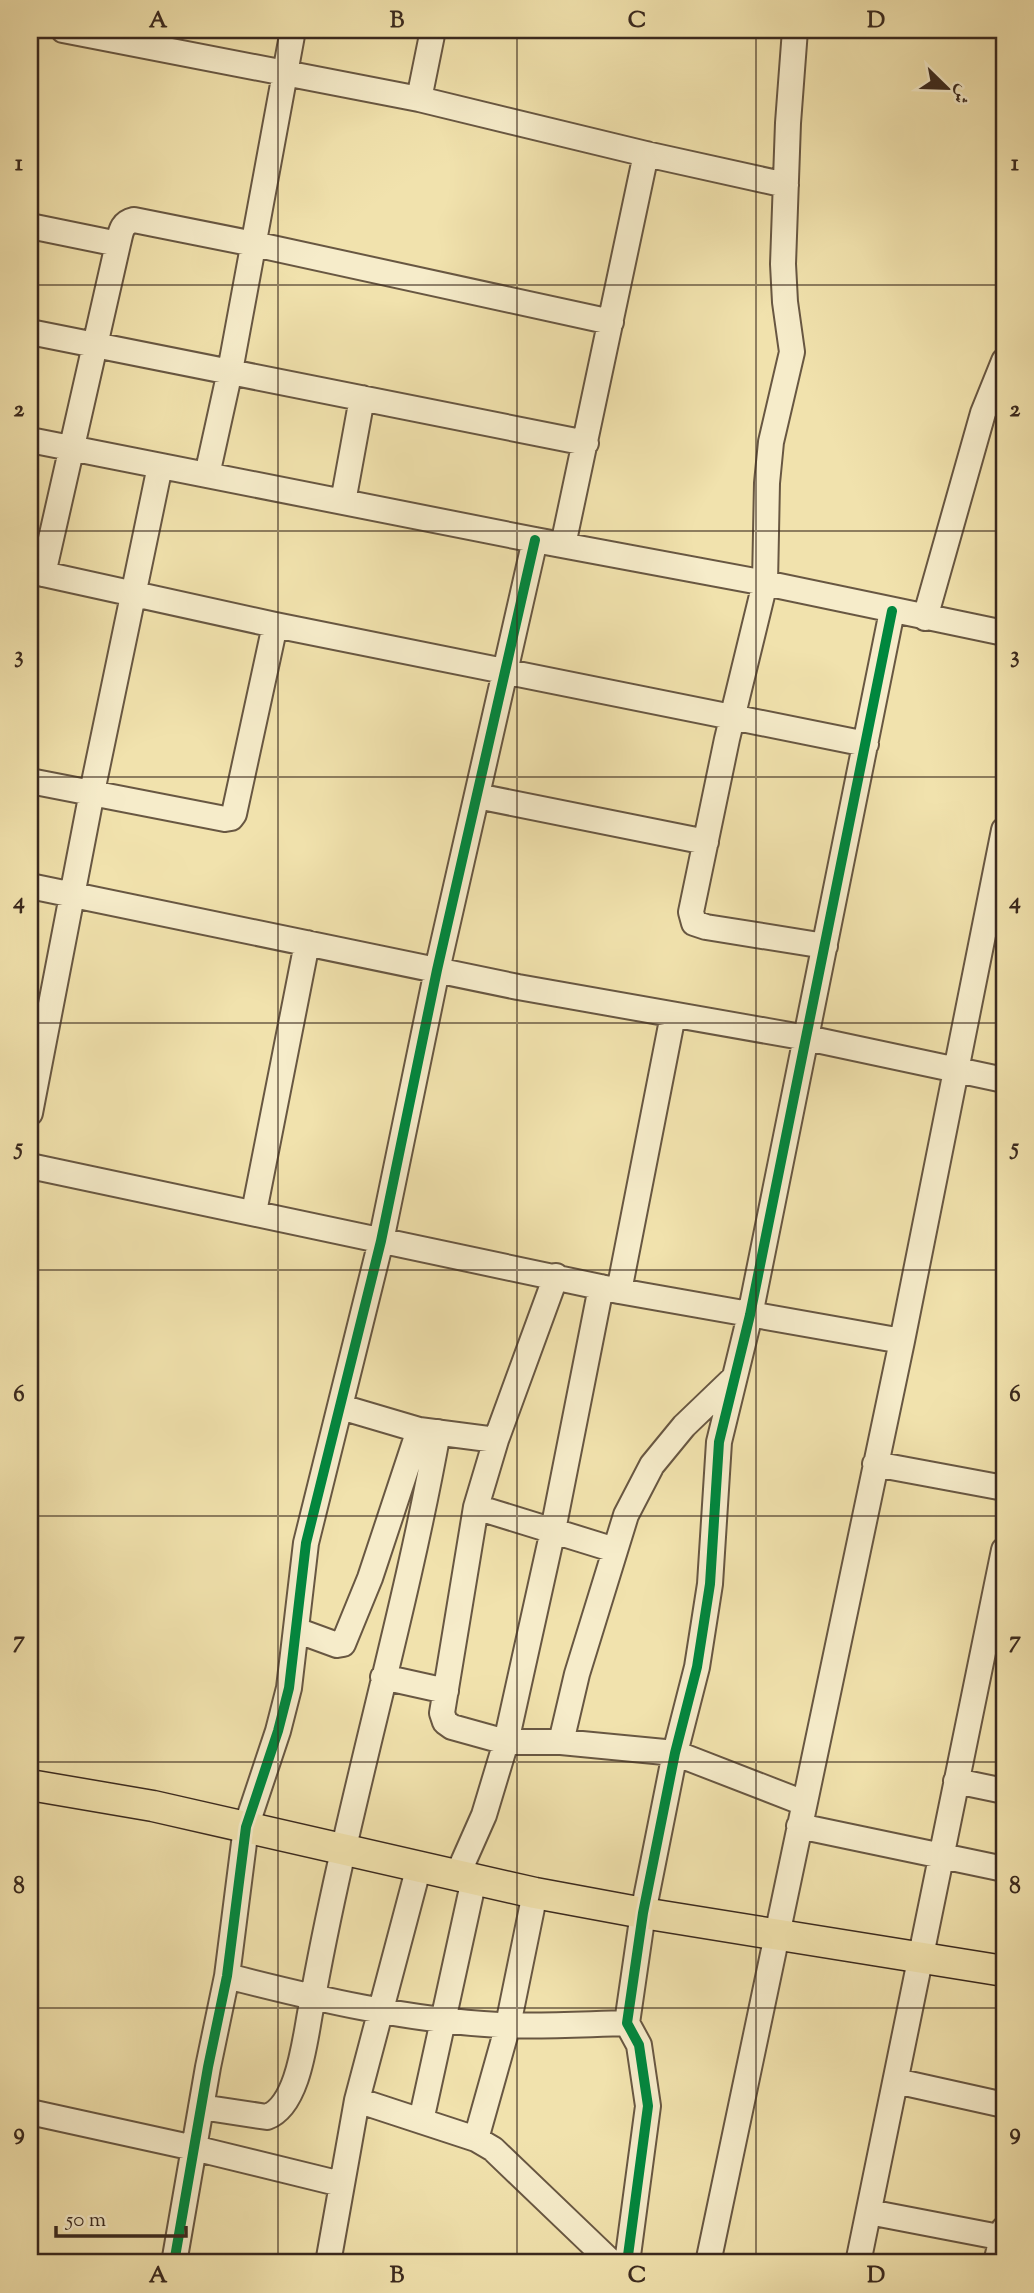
<svg xmlns="http://www.w3.org/2000/svg" width="1034" height="2293" font-family="'Sorts Mill Goudy',Amiri,serif">
	<style>
		.lines { fill: none; stroke-linecap: round; stroke-linejoin: round }
		.minor-casing { stroke: #685742; stroke-width: 28 }
		.major-casing { stroke: #3a291e; stroke-width: 33 }
		.minor { stroke: #f6ecca; stroke-width: 24 }
		.major { stroke: #f1e2ad; stroke-width: 30 }
		.cycleway-casing { stroke: #f6ecca; stroke-width: 15 }
		.cycleway { stroke: #00873e; stroke-width: 10 }
		.grid { fill: none; stroke: #3a291e; stroke-width: 2; stroke-opacity: 0.55 }
		.neatline { fill: none; stroke: #3a291e; stroke-width: 2.5 }
		.grid-label { font-size: 23px; text-anchor: middle; font-weight: bold; fill: #3a291e }
	</style>
	<rect width="100%" height="100%" fill="#f1e2ad"/>
	<filter id="stains"><feTurbulence type="fractalNoise" baseFrequency=".00286" numOctaves="4"/><feColorMatrix values="0 0 0 0 .2 0 0 0 0 .09 0 0 0 0 .02 0 0 0 .5 -.17"/></filter>
	<radialGradient id="worn" r=".72"><stop offset=".6" stop-color="#630" stop-opacity="0"/><stop offset="1" stop-color="#630" stop-opacity=".3"/></radialGradient>
	<g class="lines">
		<g class="minor-casing">
			<path id="minor" d="M 63,30 L 419,99 L 646,154 L 786,185
				M 795,30 L 788,123 L 783,264 L 785,302 L 792,352 L 771,442 L 767,483 L 765,583 L 727,739 L 691,912 L 694,923 L 706,927 L 825,946
				M 419,99 L 433,30
				M 30,226 L 118,244
				M 30,332 L 586,443
				M 30,440 L 535,540 L 765,583 L 1004,633
				M 207,475 L 230,371 L 293,30
				M 343,502 L 362,398
				M 563,545 L 646,154
				M 30,571 L 275,625 L 866,744
				M 43,574 L 118,244 C 121,232 121,223 134,220 L 254,244 L 611,322
				M 925,618 L 983,413 L 1004,361
				M 30,781 L 225,819 L 231,818 L 234,814 L 275,625
				M 477,796 L 706,842
				M 30,886 L 518,987 L 807,1038 L 1004,1080
				M 30,1113 L 92,792 L 160,466
				M 30,1166 L 619,1291 L 902,1341
				M 254,1212 L 307,943
				M 556,1276 L 496,1440 L 476,1507 L 442,1713 L 445,1722 L 452,1727 L 506,1742 L 561,1742 L 675,1753 L 804,1803
				M 619,1291 L 673,1015
				M 341,1407 L 419,1430 L 496,1440
				M 875,1464 L 1004,1488
				M 476,1507 L 615,1550
				M 296,1630 L 337,1645 L 343,1644 L 370,1578 L 419,1430
				M 383,1677 L 446,1691
				M 561,1742 L 577,1674 L 626,1515 L 652,1465 L 684,1426 L 734,1378
				M 956,1781 L 1004,1791
				M 799,1826 L 1004,1869
				M 457,1876 L 484,1815 L 506,1742 L 553,1530 L 601,1287
				M 227,1976 C 317,1999 406,2020 499,2025 C 542,2027 585,2024 627,2023
				M 896,2081 L 1004,2105
				M 357,2100 L 476,2139 L 493,2149 L 612,2263
				M 201,2107 L 267,2117 C 299,2105 305,2038 311,2008 C 345,1814 403,1626 438,1432
				M 30,2112 L 194,2148 L 341,2184
				M 421,2121 L 474,1879
				M 476,2139 L 508,2025 L 535,1893
				M 869,2212 L 1004,2238
				M 174,2263 L 208,2067 L 227,1976 L 246,1827 L 278,1731 L 289,1688 L 306,1543 L 381,1241 L 437,970 L 535,540
				M 328,2263 L 357,2100 L 419,1866
				M 627,2263 L 648,2106 L 639,2045 L 627,2023 L 643,1913 L 675,1753 L 697,1667 L 710,1584 L 719,1442 L 750,1315 L 892,611
				M 708,2263 L 902,1341 L 1004,830
				M 858,2263 L 1004,1550
				M 996,2263 L 1004,2229"/>
		</g>
		<g class="major-casing">
			<path id="major" d="M 30,1785 L 153,1806 L 535,1893 L 643,1913 L 1004,1971"/>
		</g>
		<use href="#minor" class="minor"/>
		<use href="#major" class="major"/>
		<g class="cycleway-casing">
			<path id="cycleway" d="M 174,2263 L 208,2067 L 227,1976 L 246,1827 L 278,1731 L 289,1688 L 306,1543 L 381,1241 L 437,970 L 535,540
				M 627,2263 L 648,2106 L 639,2045 L 627,2023 L 643,1913 L 675,1753 L 697,1667 L 710,1584 L 719,1442 L 750,1315 L 892,611"/>
		</g>
		<use href="#cycleway" class="cycleway"/>
	</g>
	<path class="grid" d="M 278,30 L 278,2263M 517,30 L 517,2263M 756,30 L 756,2263M 30,285 L 1004,285M 30,531 L 1004,531M 30,777 L 1004,777M 30,1023 L 1004,1023M 30,1270 L 1004,1270M 30,1516 L 1004,1516M 30,1762 L 1004,1762M 30,2008 L 1004,2008"/>
	<rect width="1034" height="2293" fill="none" stroke="#f1e2ad" stroke-width="77"/>
	<g transform="translate(947 88) rotate(113)" stroke="#f6ecca" stroke-width="5" paint-order="stroke">
	<path d="M0-5L12 26L0 18L-12 26Z" fill="#3a291e"/>
	<text y="-10" font-size="19" font-weight="bold" text-anchor="middle" fill="#3a291e">ش</text>
	</g>
	<path d="M56 2226v10h130v-10" fill="none" stroke="#3a291e" stroke-width="3.5"/>
	<text x="66" y="2226" font-size="21" fill="#3a291e" stroke="#f6ecca" stroke-width="5" paint-order="stroke">50 m</text>
	<rect x="38" y="38" width="958" height="2216" class="neatline"/>
	<g class="grid-label">
		<text x="158" y="27">A</text>
		<text x="397" y="27">B</text>
		<text x="637" y="27">C</text>
		<text x="876" y="27">D</text>
		<text x="19" y="170">1</text>
		<text x="1015" y="170">1</text>
		<text x="19" y="416">2</text>
		<text x="1015" y="416">2</text>
		<text x="19" y="662">3</text>
		<text x="1015" y="662">3</text>
		<text x="19" y="908">4</text>
		<text x="1015" y="908">4</text>
		<text x="19" y="1154">5</text>
		<text x="1015" y="1154">5</text>
		<text x="19" y="1401">6</text>
		<text x="1015" y="1401">6</text>
		<text x="19" y="1647">7</text>
		<text x="1015" y="1647">7</text>
		<text x="19" y="1893">8</text>
		<text x="1015" y="1893">8</text>
		<text x="19" y="2139">9</text>
		<text x="1015" y="2139">9</text>
		<text x="158" y="2282">A</text>
		<text x="397" y="2282">B</text>
		<text x="637" y="2282">C</text>
		<text x="876" y="2282">D</text>
	</g>
	<rect width="100%" height="100%" filter="url(#stains)"/>
	<rect width="100%" height="100%" fill="url(#worn)"/>
</svg>
